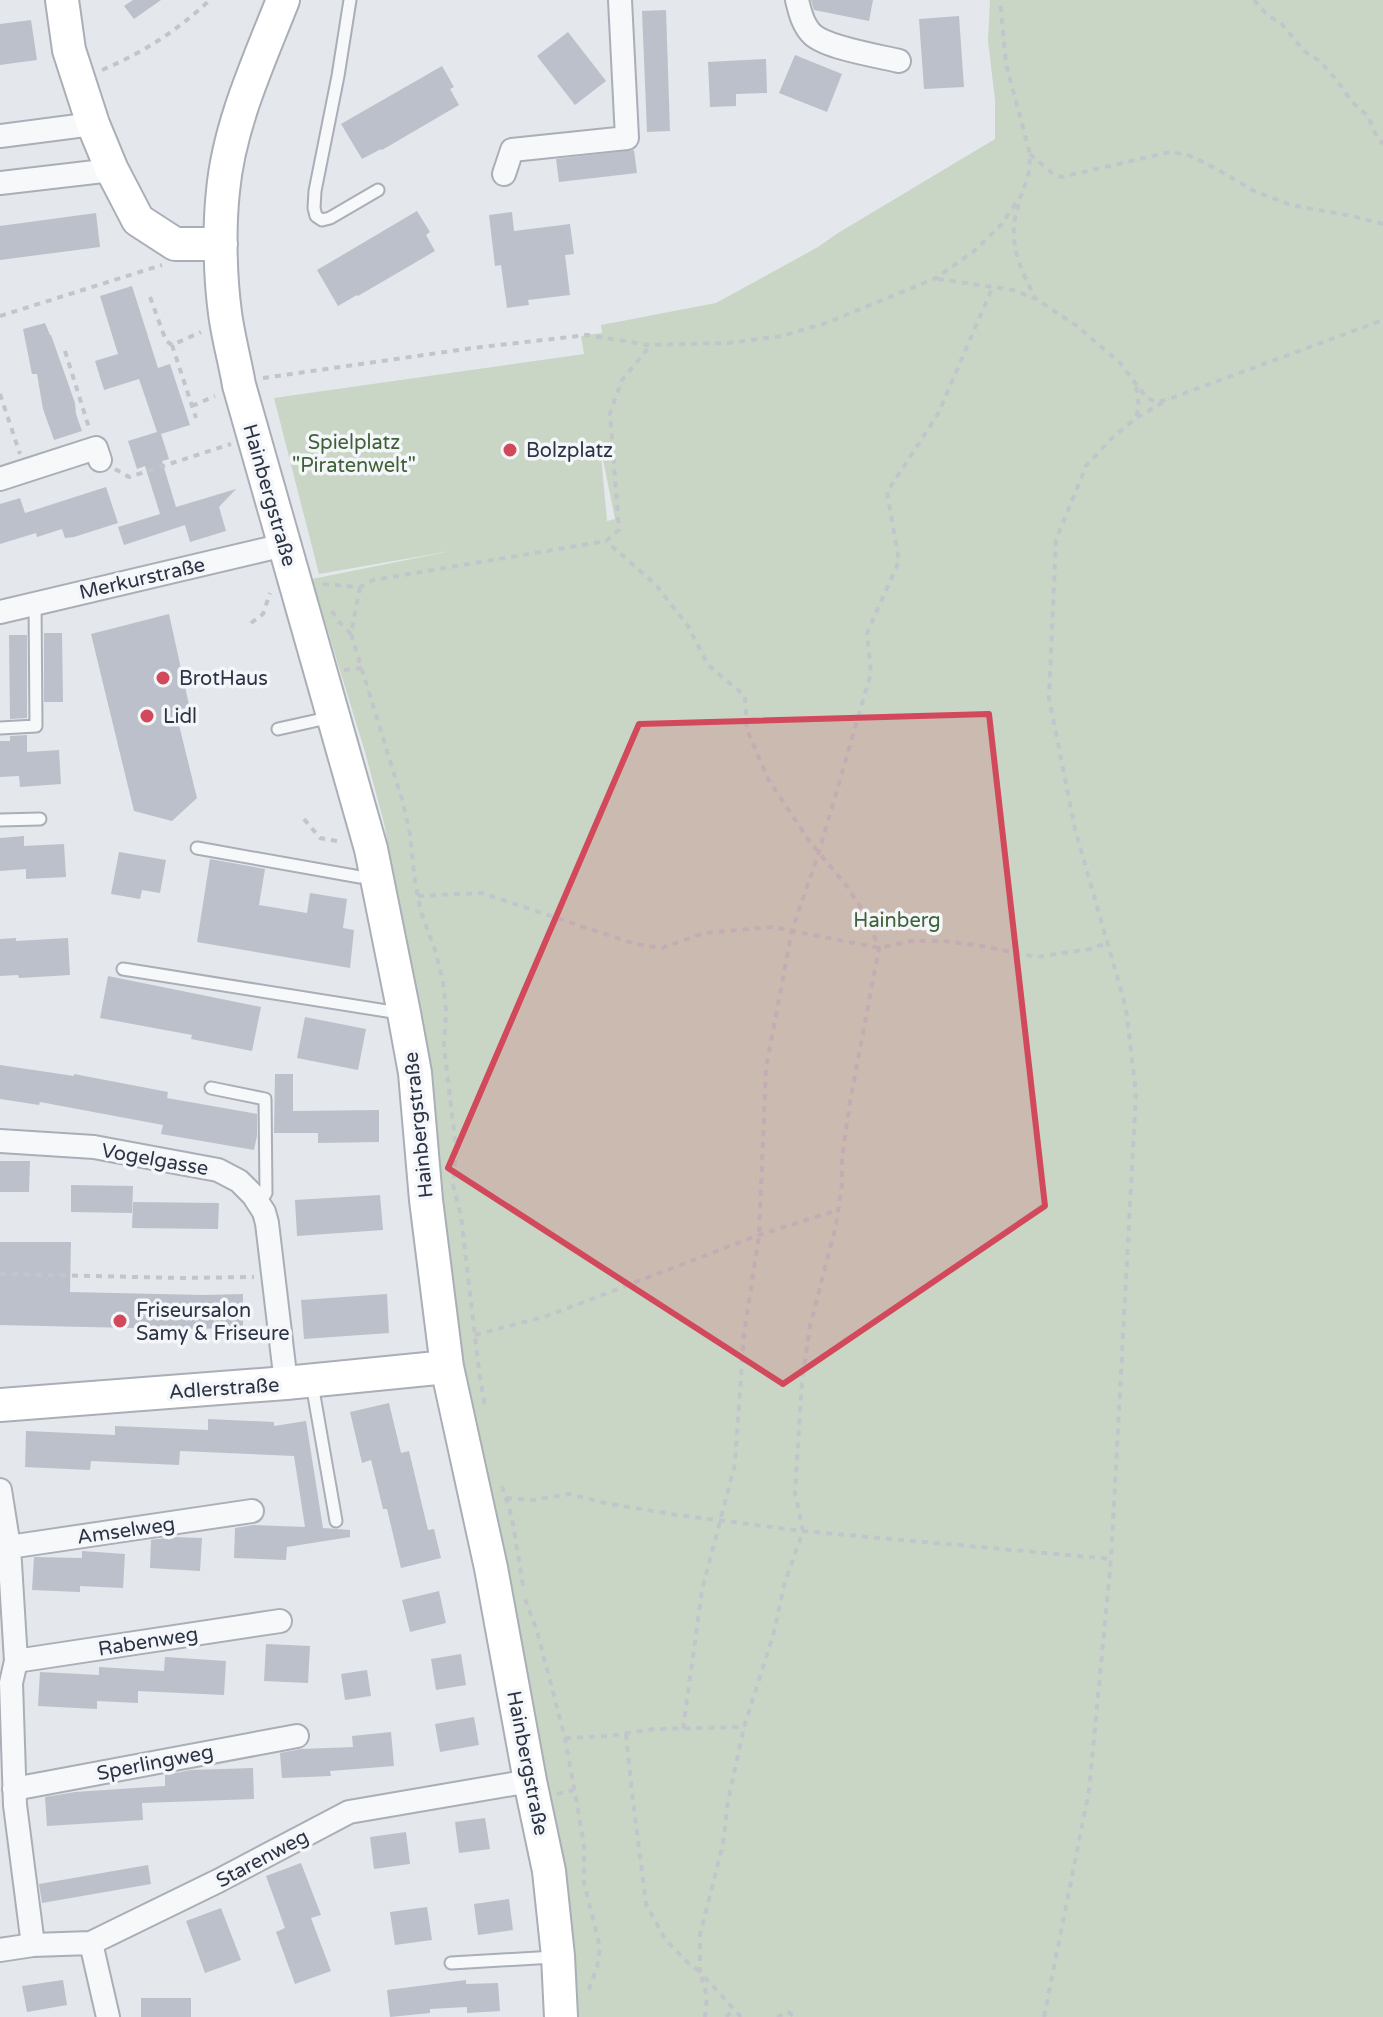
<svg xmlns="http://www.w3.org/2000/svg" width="1383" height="2017" font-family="'Varela Round',sans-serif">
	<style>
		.green { fill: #c9d6c5; fill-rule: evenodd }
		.building { fill: #bbc0ca }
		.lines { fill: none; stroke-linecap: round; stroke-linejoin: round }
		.lane-casing { stroke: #a9aeb7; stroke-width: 15 }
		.street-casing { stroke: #a9aeb7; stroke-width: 26 }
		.secondary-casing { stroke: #a9aeb7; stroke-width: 36 }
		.path { stroke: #c2c5cb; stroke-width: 4; stroke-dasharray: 6 6; stroke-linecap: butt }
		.lane { stroke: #f7f8fa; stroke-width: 11 }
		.street { stroke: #f7f8fa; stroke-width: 22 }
		.secondary { stroke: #fff; stroke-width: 32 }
		.marked { fill: #d1495b; fill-opacity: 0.2; stroke: #d1495b; stroke-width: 6; stroke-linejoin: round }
		.poi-dot { fill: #d1495b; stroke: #f4f6f9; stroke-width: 3 }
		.labels { text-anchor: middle; stroke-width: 7; stroke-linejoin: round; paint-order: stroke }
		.park-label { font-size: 20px; fill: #3f6138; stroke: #f4f6f9 }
		.poi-label { font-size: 20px; fill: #2b3445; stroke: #f4f6f9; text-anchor: start }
		.street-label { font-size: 20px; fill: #2b3445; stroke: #f4f6f9 }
	</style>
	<rect width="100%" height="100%" fill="#e4e7ec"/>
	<path class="green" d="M 990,0 L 1383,0 L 1383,2017 L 567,2017 L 460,1408 L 418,1011 L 406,938 L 384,823 L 365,752 L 312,579 L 451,551 L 319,574 L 274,398 L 584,354 L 581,336 L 602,333 L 601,325 L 716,303 L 818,247 L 838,233 L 995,139 L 995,100 L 988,41 ZM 600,445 L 615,519 L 607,521 L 607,520 Z"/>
	<path class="building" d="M 133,0 L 161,0 L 134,19 L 124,6 Z
		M 811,0 L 873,0 L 869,21 L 814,10 Z
		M 666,10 L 670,131 L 647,132 L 642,11 Z
		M 959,16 L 964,87 L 924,89 L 919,19 Z
		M 31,20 L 37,60 L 0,65 L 0,24 Z
		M 568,32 L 606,81 L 575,105 L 537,56 Z
		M 795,55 L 842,74 L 827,112 L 779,93 Z
		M 766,59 L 767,93 L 736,94 L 736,106 L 710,107 L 708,62 Z
		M 442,66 L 454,87 L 450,89 L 459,105 L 382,150 L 381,149 L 362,159 L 341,124 Z
		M 634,150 L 637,173 L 559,182 L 556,159 Z
		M 417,211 L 430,232 L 426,235 L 435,251 L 358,296 L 357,295 L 338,306 L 317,270 Z
		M 512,212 L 514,231 L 570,224 L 574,254 L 565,255 L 570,295 L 528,300 L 529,305 L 507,308 L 501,265 L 495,266 L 489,215 Z
		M 96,213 L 100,247 L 0,260 L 0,226 Z
		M 132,286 L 158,368 L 170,364 L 190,425 L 161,434 L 169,459 L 162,461 L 176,507 L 236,489 L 219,507 L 226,531 L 190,542 L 185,525 L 124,545 L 118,527 L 160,514 L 145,466 L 137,469 L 128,441 L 157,432 L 139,379 L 104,390 L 95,361 L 118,354 L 100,296 Z
		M 45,323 L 50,335 L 51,335 L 75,403 L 76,414 L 82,431 L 54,440 L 43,409 L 37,374 L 32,374 L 23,329 Z
		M 106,487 L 118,523 L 74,537 L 65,538 L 62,529 L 37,537 L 36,533 L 0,544 L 0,504 L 20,498 L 25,513 Z
		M 169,614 L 191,714 L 177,717 L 197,798 L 172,821 L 134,811 L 91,634 Z
		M 44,633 L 62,633 L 63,702 L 44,702 Z
		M 9,635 L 27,635 L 27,718 L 10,719 Z
		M 27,735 L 27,752 L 59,750 L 61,784 L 20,787 L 19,776 L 0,777 L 0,741 L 10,741 L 10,736 Z
		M 24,836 L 24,846 L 64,844 L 66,877 L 26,879 L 26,869 L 0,871 L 0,838 Z
		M 119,852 L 166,860 L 160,893 L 142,890 L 140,899 L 111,894 Z
		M 210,859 L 265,869 L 259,905 L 307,913 L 310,893 L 347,899 L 343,928 L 354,930 L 350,968 L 197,942 Z
		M 16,938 L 16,941 L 68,938 L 70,975 L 19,978 L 18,975 L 0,976 L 0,939 Z
		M 108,976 L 261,1007 L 252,1051 L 191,1039 L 192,1035 L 100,1018 Z
		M 305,1017 L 366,1029 L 358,1070 L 297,1058 Z
		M 0,1065 L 74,1076 L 74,1074 L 168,1092 L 167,1098 L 257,1114 L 257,1136 L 254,1150 L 161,1134 L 163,1125 L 40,1102 L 39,1105 L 0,1099 Z
		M 275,1074 L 293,1074 L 293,1111 L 379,1110 L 379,1142 L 318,1143 L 318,1133 L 274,1133 Z
		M 0,1161 L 30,1161 L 29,1192 L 0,1192 Z
		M 71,1185 L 133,1186 L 132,1213 L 71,1212 Z
		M 380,1195 L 383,1230 L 297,1236 L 295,1200 Z
		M 133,1202 L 219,1203 L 218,1229 L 132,1228 Z
		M 0,1242 L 71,1242 L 70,1292 L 202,1295 L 243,1294 L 243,1328 L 175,1329 L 0,1325 Z
		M 387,1294 L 389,1333 L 304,1339 L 301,1300 Z
		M 389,1403 L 401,1453 L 409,1451 L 428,1530 L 434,1529 L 441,1558 L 401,1568 L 387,1509 L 383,1509 L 371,1460 L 362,1463 L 350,1412 Z
		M 208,1419 L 274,1422 L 274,1426 L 306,1421 L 323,1528 L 350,1530 L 350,1537 L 287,1547 L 286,1560 L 234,1558 L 235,1528 L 253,1525 L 305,1527 L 294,1456 L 180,1451 L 179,1465 L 91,1461 L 90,1470 L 25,1467 L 26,1431 L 115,1435 L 115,1426 L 208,1430 Z
		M 172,1537 L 202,1538 L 200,1571 L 150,1568 L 151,1540 Z
		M 82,1551 L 125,1554 L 123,1588 L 80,1586 L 80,1592 L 32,1590 L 34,1557 L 82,1558 Z
		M 439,1591 L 446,1623 L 410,1632 L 402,1600 Z
		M 266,1644 L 310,1646 L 308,1683 L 264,1681 Z
		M 461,1654 L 466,1685 L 436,1690 L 431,1659 Z
		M 165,1657 L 226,1661 L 224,1695 L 138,1691 L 138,1703 L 97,1701 L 97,1709 L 38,1706 L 40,1672 L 99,1675 L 99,1667 L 164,1671 Z
		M 367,1670 L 371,1696 L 345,1700 L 341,1674 Z
		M 474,1717 L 479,1745 L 440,1752 L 435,1724 Z
		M 391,1732 L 394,1766 L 330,1771 L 331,1776 L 282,1778 L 280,1753 L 301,1749 L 353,1747 L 352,1736 Z
		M 253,1768 L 254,1799 L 142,1803 L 143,1820 L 47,1826 L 45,1797 L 75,1792 L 165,1786 L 165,1775 L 191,1770 Z
		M 485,1818 L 490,1849 L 459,1853 L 455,1822 Z
		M 406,1832 L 410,1864 L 374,1869 L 370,1837 Z
		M 301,1863 L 321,1915 L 311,1918 L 331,1971 L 295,1984 L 276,1932 L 285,1928 L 266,1876 Z
		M 148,1865 L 151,1884 L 42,1903 L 39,1884 Z
		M 509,1899 L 513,1930 L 478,1935 L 474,1904 Z
		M 427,1907 L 432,1940 L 395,1945 L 390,1912 Z
		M 221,1908 L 241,1960 L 205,1973 L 186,1921 Z
		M 63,1980 L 67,2005 L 27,2012 L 22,1986 Z
		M 466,1980 L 466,1984 L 498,1983 L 500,2011 L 467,2013 L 467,2007 L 430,2009 L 430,2013 L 390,2017 L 387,1990 Z
		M 141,1998 L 191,1998 L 191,2017 L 141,2017 Z"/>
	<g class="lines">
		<g class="lane-casing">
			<path id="lane" d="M 350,0 L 338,76 L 315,191 L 314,208 L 316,216 L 322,220 L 330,218 L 378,190
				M 0,728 L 36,726 L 35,603
				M 278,729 L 332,717
				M 0,820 L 40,819
				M 197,848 L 360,877 L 374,876
				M 123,969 L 399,1013
				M 211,1088 L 265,1099 L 266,1193 L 259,1203
				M 312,1384 L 336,1521
				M 451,1963 L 554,1957"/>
		</g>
		<g class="street-casing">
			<path id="street" d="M 797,0 C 800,12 803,26 813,35 C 828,48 878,56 899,61
				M 0,136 L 93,124
				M 504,174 L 512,150 L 627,138 L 620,0
				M 0,183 L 112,170
				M 0,479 L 96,448 L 100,460
				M 0,612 L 284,545
				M 0,1141 L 94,1147 L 218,1170 L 239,1181 L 253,1195 L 264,1212 L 267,1223 L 286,1383
				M 0,1490 L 9,1547 L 16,1661 L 11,1683 L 15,1805 L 33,1945
				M 0,1547 L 9,1547 L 252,1511
				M 16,1661 L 280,1621
				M 14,1789 L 297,1736
				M 91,1943 L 108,2017
				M 0,1950 L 33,1945 L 91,1943 L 218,1881 L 349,1812 L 530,1781"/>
		</g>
		<g class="secondary-casing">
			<path id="secondary" d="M 62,0 L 69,50 L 93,124 L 112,170 L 138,220 L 175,244 L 221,244
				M 283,0 C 259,61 229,125 223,191 C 219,228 220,276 225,313 C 228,337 235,361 239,385 L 371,849 L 404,1013 L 415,1073 L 426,1200 L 447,1367 L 491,1568 L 530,1781 L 549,1871 L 558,1956 L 561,2017
				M 0,1405 L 286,1383 L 447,1367"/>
		</g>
		<path class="path" d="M 1254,0 L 1267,15 L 1281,23 L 1304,51 L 1321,62 L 1338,82 L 1352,102 L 1368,116 L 1377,137 L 1383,144
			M 102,70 C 146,51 175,32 210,0
			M 1030,154 L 1052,173 L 1062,177 L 1170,152 L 1188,155 L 1217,169 L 1252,190 L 1291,205 L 1352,216 L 1383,224
			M 1019,204 C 1006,238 1019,267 1035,297
			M 938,279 L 1013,290 L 1036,299 L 1077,326 L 1120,363 L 1147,398 L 1157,402 L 1169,399 L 1383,320
			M 150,297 L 166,341 L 172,345 L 201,332
			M 0,316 L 162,265
			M 172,345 L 196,418
			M 65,351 L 90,431
			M 263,378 L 473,348 L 587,335 L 648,345 L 727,343 L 782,336 L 829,322 L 936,278 L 974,251 L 1001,225 L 1022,194 L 1029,172 L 1030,154 L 1006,64 L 1000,0
			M 0,394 L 20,454
			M 192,406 L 215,396
			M 1136,416 L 1139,408 L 1136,385
			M 115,469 L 129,477 L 231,444
			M 323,584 L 360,587 L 373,580 L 606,541 L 619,530 L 610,413 L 622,380 L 646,351 L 648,345
			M 360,587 L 351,634 L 403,803 L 410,834 L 415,882 L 421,912 L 435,950 L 443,981 L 446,1011 L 444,1047 L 456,1148 L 453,1185 L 461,1216 L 479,1371 L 485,1407
			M 332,611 L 338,621 L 351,634
			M 251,623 L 263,614 L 270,593
			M 344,670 L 362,668
			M 304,819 L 320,838 L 342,842
			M 418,896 L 482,893 L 635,944 L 662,948 L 704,933 L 773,927 L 879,948 L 911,941 L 945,941 L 982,946 L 1037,957 L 1090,949 L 1107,943
			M 0,1274 L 183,1278 L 254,1277
			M 475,1335 L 547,1316 L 759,1235 L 838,1210
			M 502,1486 L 512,1518 L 523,1586
			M 506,1498 L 533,1500 L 570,1494 L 605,1503 L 677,1515 L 803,1531 L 1111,1559
			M 525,1599 L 537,1631 L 565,1738 L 584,1844 L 584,1882 L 600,1948 L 597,1967 L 587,1995
			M 683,1729 L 702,1590 L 735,1464 L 744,1334 L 759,1235 L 766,1068 L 792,930 L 819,852 L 871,673 L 867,633 L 899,561 L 887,492 L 938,414 L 993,286
			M 626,1734 L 632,1793 L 646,1904 L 665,1939 L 687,1962 L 700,1972 L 707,1996 L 705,2017
			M 565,1738 L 608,1736 L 655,1729 L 744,1727 L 773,1636 L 785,1582 L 803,1531 L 795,1493 L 802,1381 L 810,1326 L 836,1225 L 842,1184 L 842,1157 L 850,1102 L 879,948 L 866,915 L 845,884 L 810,842 L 768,779 L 747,730 L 745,696 L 708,665 L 688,626 L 655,584 L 606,541
			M 557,1794 L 574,1790
			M 726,2017 L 734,2009
			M 741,2017 L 700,1972 L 700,1935 L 723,1844 L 728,1801 L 744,1727
			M 777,2017 L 788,2012 L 795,2017
			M 1044,2017 L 1089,1791 L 1111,1559 L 1136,1093 L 1126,1008 L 1075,829 L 1049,698 L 1056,540 L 1086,466 L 1113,437 L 1136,418 L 1169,399"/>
		<use href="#lane" class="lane"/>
		<use href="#street" class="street"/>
		<use href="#secondary" class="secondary"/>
	</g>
	<path class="marked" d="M 989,714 L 1045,1206 L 783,1384 L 448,1168 L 639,724 Z"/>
	<g class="poi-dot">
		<circle cx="510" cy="450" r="8"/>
		<circle cx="163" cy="678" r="8"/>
		<circle cx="147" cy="716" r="8"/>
		<circle cx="120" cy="1321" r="8"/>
	</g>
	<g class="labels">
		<g class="park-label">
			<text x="354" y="449">Spielplatz<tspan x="354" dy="23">"Piratenwelt"</tspan></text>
			<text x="897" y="927">Hainberg</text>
		</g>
		<g class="poi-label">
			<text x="526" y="457">Bolzplatz</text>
			<text x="179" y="685">BrotHaus</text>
			<text x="163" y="723">Lidl</text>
			<text x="136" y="1317">Friseursalon<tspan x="136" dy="23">Samy &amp; Friseure</tspan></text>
		</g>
		<g class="street-label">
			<text transform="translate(270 495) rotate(74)" y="7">Hainbergstraße</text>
			<text transform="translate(142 578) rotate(-13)" y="7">Merkurstraße</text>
			<text transform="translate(418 1125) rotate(-96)" y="7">Hainbergstraße</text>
			<text transform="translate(155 1159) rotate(10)" y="7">Vogelgasse</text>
			<text transform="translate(224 1388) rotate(-4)" y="7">Adlerstraße</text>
			<text transform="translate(126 1530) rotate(-8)" y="7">Amselweg</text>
			<text transform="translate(148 1641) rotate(-9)" y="7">Rabenweg</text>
			<text transform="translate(155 1762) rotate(-11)" y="7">Sperlingweg</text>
			<text transform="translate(528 1763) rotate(79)" y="7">Hainbergstraße</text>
			<text transform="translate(262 1858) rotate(-28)" y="7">Starenweg</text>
		</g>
	</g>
</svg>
